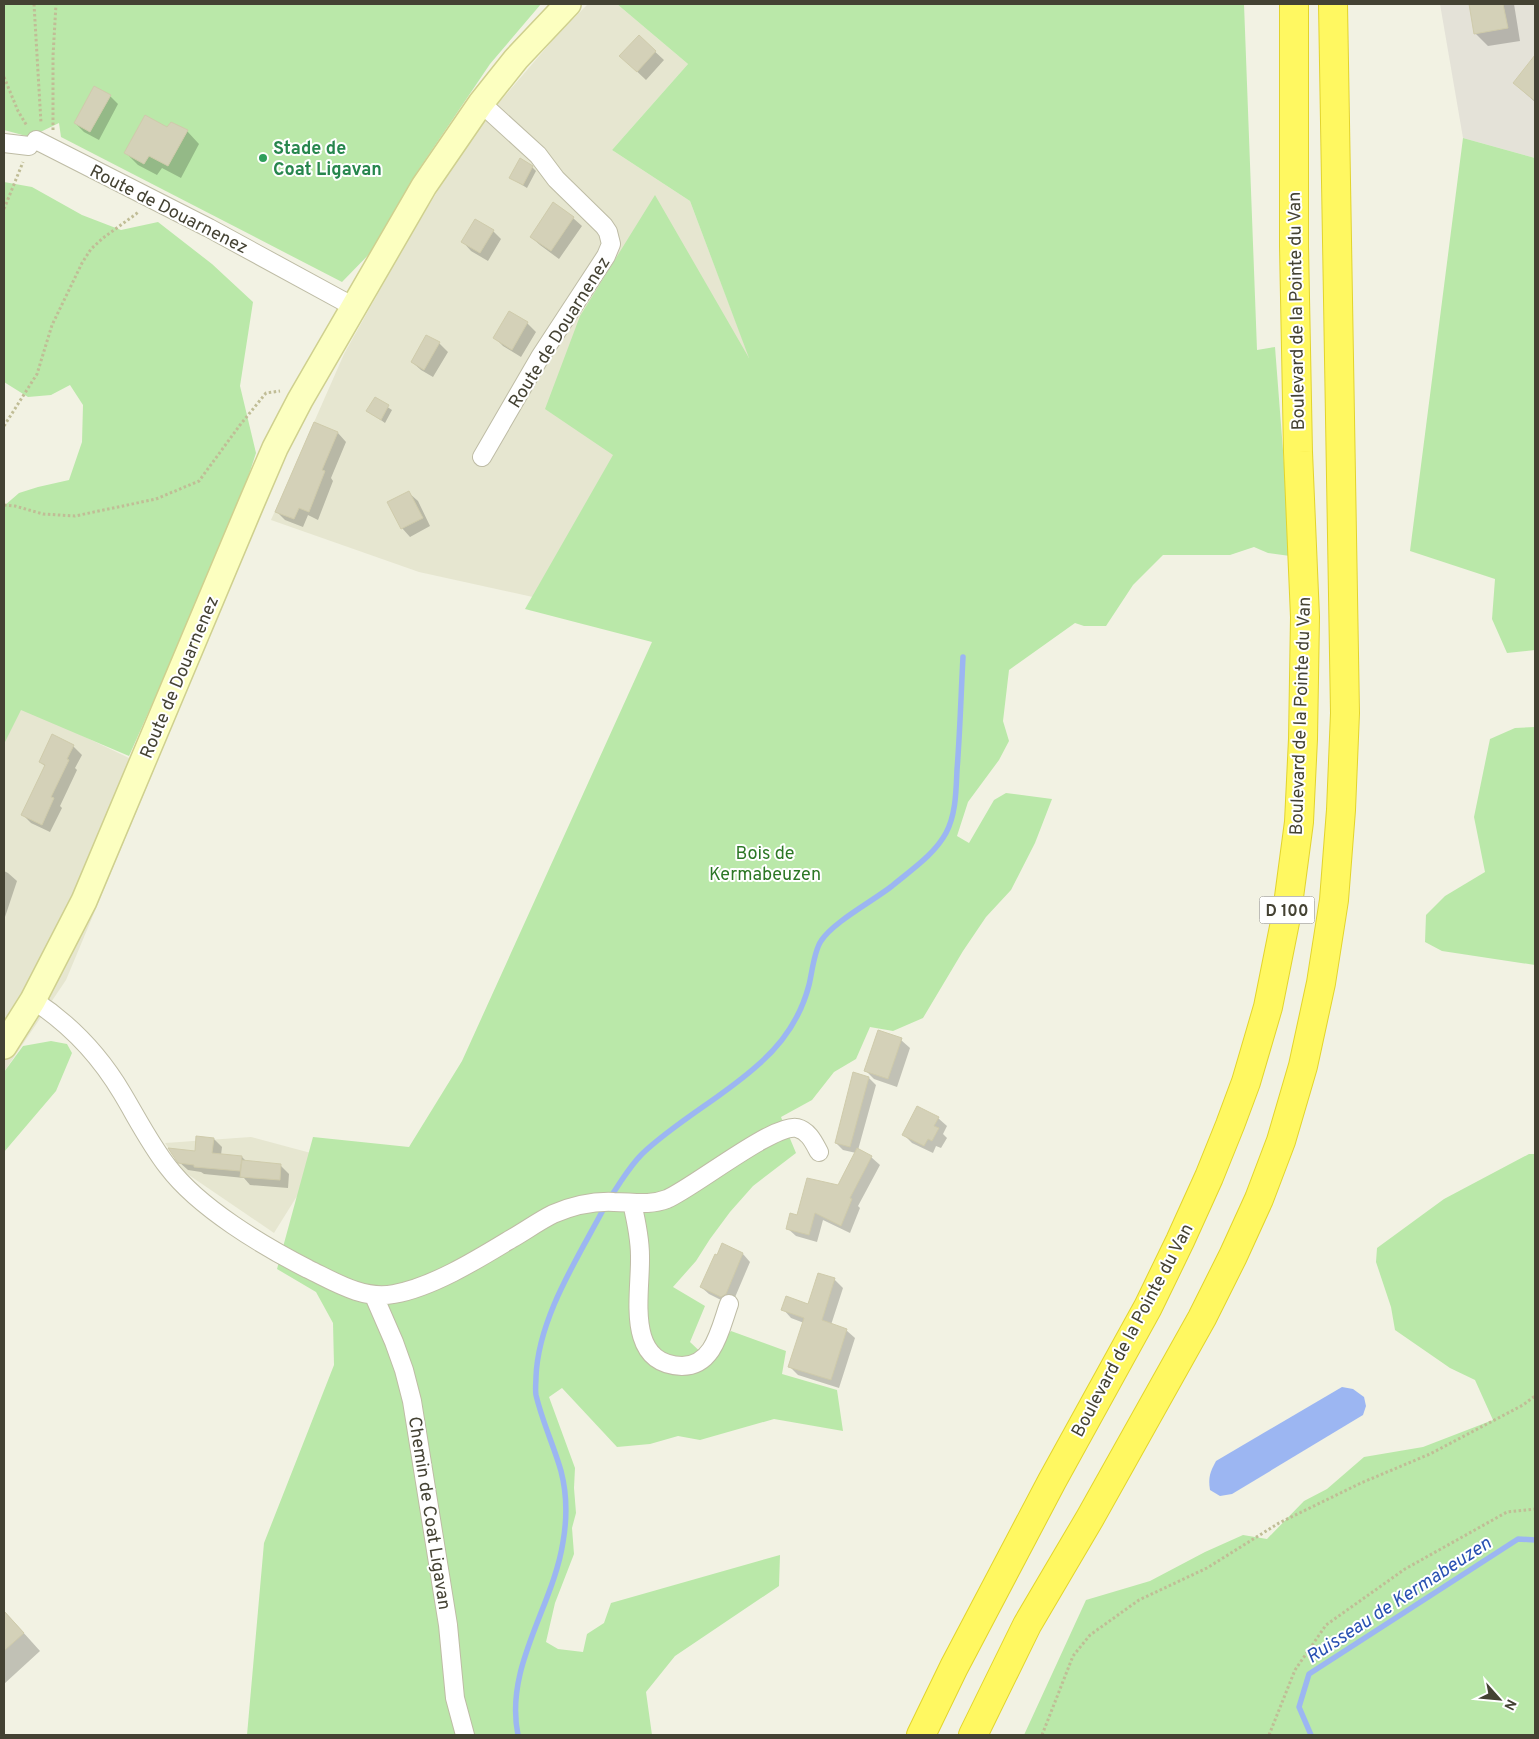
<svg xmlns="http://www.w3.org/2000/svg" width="1539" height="1739" font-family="Overpass,sans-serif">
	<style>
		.residential { fill: #e6e6d0 }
		.industrial { fill: #e4e2d8 }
		.green { fill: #bae8a9 }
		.water { fill: #9cb6f2 }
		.shadow { fill: #0003 }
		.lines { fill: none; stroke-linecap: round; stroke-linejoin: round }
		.stream { stroke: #9cb6f2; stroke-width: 5.5 }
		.building { fill: #d4d1b8; stroke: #cfcbab }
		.street-casing { stroke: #bebca5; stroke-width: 20 }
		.secondary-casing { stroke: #cfd08e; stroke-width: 28 }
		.highway-casing { stroke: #e2d42d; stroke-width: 30 }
		.path { stroke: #c0bd96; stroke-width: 3; stroke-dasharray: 2.5 2.5; stroke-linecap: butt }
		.street { stroke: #fff; stroke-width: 18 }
		.secondary { stroke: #fcffc0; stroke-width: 25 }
		.highway { stroke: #fff861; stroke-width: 28 }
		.leisure-dot { fill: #2e9e5b; stroke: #fff; stroke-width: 2 }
		.labels { text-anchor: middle; stroke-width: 4; stroke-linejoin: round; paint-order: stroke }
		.shield { fill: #fff; stroke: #7c7b70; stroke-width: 1 }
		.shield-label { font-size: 16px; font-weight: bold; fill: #444233 }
		.leisure-label { font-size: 18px; font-weight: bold; fill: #27864d; stroke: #fff; text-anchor: start }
		.street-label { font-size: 18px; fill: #444233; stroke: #fff }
		.park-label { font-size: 18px; fill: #2c7725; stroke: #fff }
		.water-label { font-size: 19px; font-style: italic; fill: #2951b2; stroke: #fff }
	</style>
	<rect width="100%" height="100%" fill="#f2f2e3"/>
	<path class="residential" d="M 588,4 L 617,4 L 688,64 L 612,150 L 690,201 L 751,362 L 551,601 L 419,572 L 271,520 L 344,354 L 409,238 L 451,169 L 491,112 L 558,34 Z
		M 4,698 L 154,770 L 66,980 L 4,1072 Z
		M 251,1137 L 322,1156 L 274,1233 L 183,1171 L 165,1143 Z"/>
	<path class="industrial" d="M 1440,4 L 1535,4 L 1535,158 L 1463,138 Z"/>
	<path class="green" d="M 4,4 L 541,4 L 490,64 L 417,172 L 379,244 L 342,282 L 61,137 L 59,123 L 30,137 L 4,130 Z
		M 617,4 L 1244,4 L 1257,350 L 1275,347 L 1289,528 L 1290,556 L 1268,553 L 1254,547 L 1230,555 L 1163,555 L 1133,585 L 1106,626 L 1084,626 L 1075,623 L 1009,670 L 1003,721 L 1009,741 L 999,760 L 968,802 L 957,836 L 969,843 L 994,800 L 1006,793 L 1052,799 L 1035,843 L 1011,890 L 986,917 L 963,951 L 923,1018 L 893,1031 L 870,1027 L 856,1059 L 834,1072 L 812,1100 L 781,1117 L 796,1153 L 753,1186 L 730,1212 L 710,1239 L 696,1261 L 673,1287 L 705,1306 L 690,1342 L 709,1360 L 731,1331 L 786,1351 L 782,1374 L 837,1390 L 843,1431 L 774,1419 L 700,1440 L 678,1436 L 650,1444 L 617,1447 L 562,1388 L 549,1397 L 575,1468 L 574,1488 L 576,1513 L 572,1528 L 574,1554 L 555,1603 L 546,1642 L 558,1649 L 583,1652 L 587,1634 L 604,1623 L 611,1603 L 780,1555 L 779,1586 L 675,1656 L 646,1692 L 652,1735 L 247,1735 L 264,1543 L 334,1365 L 333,1323 L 316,1292 L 277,1269 L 313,1137 L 409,1147 L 462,1061 L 652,642 L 525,609 L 613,455 L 545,409 L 580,316 L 655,195 L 749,358 L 690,201 L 612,150 L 688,64 Z
		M 1463,138 L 1535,158 L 1535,650 L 1507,653 L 1492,619 L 1495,579 L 1410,551 Z
		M 4,182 L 32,187 L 82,215 L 121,230 L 158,222 L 212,264 L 253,302 L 240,386 L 256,453 L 234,520 L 129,756 L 21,710 L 4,744 L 4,506 L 19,493 L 38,487 L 69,480 L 82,442 L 83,405 L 70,385 L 51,395 L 28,397 L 4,382 Z
		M 1535,727 L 1535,965 L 1442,951 L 1425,942 L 1426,915 L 1445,896 L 1485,872 L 1474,817 L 1490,739 L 1515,728 Z
		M 51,1041 L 67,1044 L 72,1053 L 56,1091 L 4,1152 L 4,1072 L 23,1046 Z
		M 1529,1154 L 1535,1154 L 1535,1735 L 1024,1735 L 1086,1600 L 1150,1581 L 1205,1552 L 1243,1535 L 1267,1539 L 1304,1501 L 1327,1489 L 1364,1457 L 1423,1447 L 1493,1420 L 1475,1380 L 1450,1368 L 1395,1330 L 1391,1307 L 1376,1262 L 1377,1248 L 1444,1199 Z"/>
	<path class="water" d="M 1342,1387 L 1353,1389 L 1364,1397 L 1366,1406 L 1363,1415 L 1232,1494 L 1220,1496 L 1210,1490 C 1208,1478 1210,1472 1216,1461 Z"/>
	<path class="shadow" d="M 1470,4 L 1514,4 L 1520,41 L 1488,46 L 1475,33 Z
		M 639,37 L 664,60 L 646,80 L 629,64 Z
		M 1534,59 L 1535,60 L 1535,102 L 1514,83 Z
		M 110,96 L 118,104 L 99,140 L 84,132 L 75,123 Z
		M 168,129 L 187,131 L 199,144 L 181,178 L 162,168 L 157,175 L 138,165 L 126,153 Z
		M 532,167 L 536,171 L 527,188 L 511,178 Z
		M 573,218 L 582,226 L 559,259 L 540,245 L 531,237 Z
		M 493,231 L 501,239 L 488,261 L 471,251 L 463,242 Z
		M 527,323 L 536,332 L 521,357 L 503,346 L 495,338 Z
		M 427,337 L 439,343 L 448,352 L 433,377 L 421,370 L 412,362 Z
		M 375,399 L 392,410 L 385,423 L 368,411 Z
		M 315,423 L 338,433 L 346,442 L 331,478 L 333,481 L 318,520 L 308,515 L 303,527 L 285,520 L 277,512 Z
		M 409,493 L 418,501 L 430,526 L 410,537 L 402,528 Z
		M 53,736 L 73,746 L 82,755 L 75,768 L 77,770 L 60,806 L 62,808 L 50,832 L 31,823 L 23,815 L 46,767 L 40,762 Z
		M 4,871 L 8,873 L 17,881 L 4,920 Z
		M 901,1040 L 910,1048 L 897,1087 L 874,1079 L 866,1071 Z
		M 869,1078 L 876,1085 L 858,1150 L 871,1157 L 880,1165 L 858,1206 L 860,1208 L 850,1233 L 823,1220 L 817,1242 L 796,1236 L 787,1228 L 798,1216 L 839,1187 L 856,1153 L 843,1150 L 836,1143 Z
		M 938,1118 L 947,1126 L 943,1134 L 947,1138 L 941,1148 L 936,1146 L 933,1153 L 912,1143 L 904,1135 Z
		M 214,1139 L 222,1147 L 221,1155 L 242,1157 L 247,1162 L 281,1166 L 289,1174 L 288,1188 L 250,1185 L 244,1178 L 204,1174 L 201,1172 L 188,1170 L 179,1162 Z
		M 723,1245 L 743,1254 L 750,1262 L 733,1302 L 729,1304 L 709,1294 L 701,1287 Z
		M 834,1279 L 843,1288 L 831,1325 L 846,1330 L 855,1338 L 839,1388 L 798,1375 L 790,1367 L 804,1323 L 791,1318 L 783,1309 L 809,1305 Z
		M 4,1611 L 40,1651 L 4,1684 Z"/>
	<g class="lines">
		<path class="stream" d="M 518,1735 C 504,1667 553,1607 563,1542 C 567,1519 567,1494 561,1471 C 554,1446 542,1421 536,1395 C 535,1390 536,1383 536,1377 C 538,1319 577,1259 603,1210 C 612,1194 630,1166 642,1154 C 678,1120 723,1097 759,1064 C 783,1043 801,1016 809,985 C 812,973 814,951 821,941 C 833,922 873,901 892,886 C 911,870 934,855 946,833 C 956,814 956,791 957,770 C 960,732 961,694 963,657
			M 1311,1735 L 1299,1707 L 1309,1674 L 1518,1539 L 1535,1540"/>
	</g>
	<path class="building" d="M 1469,4 L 1503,4 L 1508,28 L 1474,34 Z
		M 639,35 L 656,51 L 637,72 L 619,56 Z
		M 1535,55 L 1535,101 L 1513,83 Z
		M 94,86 L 111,95 L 90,132 L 74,123 Z
		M 145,115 L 167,127 L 171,122 L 188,130 L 168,166 L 149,156 L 144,164 L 124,153 Z
		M 520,158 L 533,166 L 523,185 L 509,178 Z
		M 553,202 L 574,217 L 551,251 L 530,237 Z
		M 475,219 L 494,230 L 480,253 L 461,242 Z
		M 509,311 L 528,322 L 512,350 L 493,338 Z
		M 426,335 L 440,342 L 424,370 L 411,362 Z
		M 375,397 L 389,405 L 381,420 L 366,411 Z
		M 314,422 L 338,432 L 322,470 L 325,471 L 309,512 L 299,508 L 294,519 L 275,512 Z
		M 409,491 L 423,518 L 401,529 L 387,502 Z
		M 52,734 L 74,745 L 67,759 L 69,760 L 51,797 L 54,798 L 42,825 L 21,815 L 45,765 L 39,762 Z
		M 878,1030 L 902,1038 L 888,1079 L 864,1071 Z
		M 853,1072 L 869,1077 L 850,1147 L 835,1143 Z
		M 917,1106 L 939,1117 L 934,1126 L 939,1128 L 932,1141 L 928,1139 L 924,1146 L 902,1135 Z
		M 196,1136 L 214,1138 L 212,1153 L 242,1156 L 240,1171 L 194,1167 L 194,1165 L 178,1163 L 168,1148 L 195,1151 Z
		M 857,1148 L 872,1156 L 850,1198 L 852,1199 L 841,1226 L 815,1213 L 809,1235 L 786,1229 L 790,1213 L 797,1215 L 807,1178 L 838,1185 Z
		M 242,1160 L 281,1164 L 280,1180 L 240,1177 Z
		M 722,1243 L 743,1253 L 726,1294 L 721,1297 L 700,1287 L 715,1254 L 717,1255 Z
		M 818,1273 L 835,1278 L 822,1320 L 847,1329 L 831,1380 L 788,1367 L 804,1318 L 781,1310 L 786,1296 L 808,1304 Z
		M 4,1611 L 24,1633 L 4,1651 Z"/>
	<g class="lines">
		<g class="street-casing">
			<path id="street" d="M 481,103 L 538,155 L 556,179 L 604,226 L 608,232 L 611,244 L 606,256 L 540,357 L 482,457
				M 36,140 L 209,228 L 354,307
				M 4,143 L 29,146
				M 33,1000 C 70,1024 100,1056 122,1093 C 137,1118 150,1144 168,1167 C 199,1208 263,1246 308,1269 C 335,1282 363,1300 394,1294 C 433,1287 478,1259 511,1239 C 525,1231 539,1221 553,1214 C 572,1206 593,1201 614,1202 C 632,1202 649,1206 667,1199 C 693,1188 774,1123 797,1128 C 809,1131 814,1143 819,1152
				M 632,1203 C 636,1220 640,1239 640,1256 C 641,1294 624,1364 682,1366 C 714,1366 720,1329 729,1304
				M 374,1296 L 394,1342 L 404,1370 L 412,1401 L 448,1625 L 455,1698 L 465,1735"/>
		</g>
		<g class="secondary-casing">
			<path id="secondary" d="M 4,1046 L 33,1000 L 84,901 L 251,504 L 275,448 L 300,400 L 424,186 L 481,103 L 516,59 L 568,4"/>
		</g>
		<g class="highway-casing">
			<path id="highway" d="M 921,1735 L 954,1667 L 1052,1481 L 1148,1307 L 1180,1241 L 1209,1177 L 1230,1125 L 1246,1082 L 1268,1007 L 1287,912 L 1299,822 L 1303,739 L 1305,617 L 1298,452 L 1294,246 L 1294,4
				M 973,1735 L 1027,1625 L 1090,1518 L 1202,1318 L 1233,1256 L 1259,1199 L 1281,1141 L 1303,1066 L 1321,983 L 1334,900 L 1341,810 L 1345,713 L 1333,4"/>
		</g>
		<path class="path" d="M 34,4 L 41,123
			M 4,77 L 18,111 L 27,126
			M 53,130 L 53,56 L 56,4
			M 4,209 L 23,162
			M 4,426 L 37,374 L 52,325 L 82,263 L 91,249 L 103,238 L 136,214 L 139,211
			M 4,505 L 15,506 L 43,514 L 75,516 L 156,499 L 199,481 L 240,425 L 266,393 L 280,391
			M 1042,1735 L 1073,1656 L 1090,1635 L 1139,1600 L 1207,1568 L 1279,1523 L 1361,1483 L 1430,1454 L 1523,1405 L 1535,1396
			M 1269,1735 L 1295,1670 L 1326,1625 L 1405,1569 L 1507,1512 L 1535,1509"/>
		<use href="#street" class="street"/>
		<use href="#secondary" class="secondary"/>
		<use href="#highway" class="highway"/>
	</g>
	<circle class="leisure-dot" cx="263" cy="158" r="5"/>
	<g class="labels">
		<rect class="shield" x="1259.5" y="896.5" width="55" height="27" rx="4"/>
		<g class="shield-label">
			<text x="1287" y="916">D 100</text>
		</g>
		<g class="leisure-label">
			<text x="273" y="154">Stade de<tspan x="273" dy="21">Coat Ligavan</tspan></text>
		</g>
		<g class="street-label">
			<text transform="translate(169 209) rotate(27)" y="6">Route de Douarnenez</text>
			<text transform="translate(1296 311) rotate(-91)" y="6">Boulevard de la Pointe du Van</text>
			<text transform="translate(559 332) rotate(-58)" y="6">Route de Douarnenez</text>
			<text transform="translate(179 677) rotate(-67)" y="6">Route de Douarnenez</text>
			<text transform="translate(1300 716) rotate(-88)" y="6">Boulevard de la Pointe du Van</text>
			<text transform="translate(1132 1330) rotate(-62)" y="6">Boulevard de la Pointe du Van</text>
			<text transform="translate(430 1513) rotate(81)" y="6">Chemin de Coat Ligavan</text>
		</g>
		<g class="park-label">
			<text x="765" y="859">Bois de<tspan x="765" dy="21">Kermabeuzen</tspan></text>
		</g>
		<g class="water-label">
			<text transform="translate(1398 1599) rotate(-33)" y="7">Ruisseau de Kermabeuzen</text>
		</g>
	</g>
	<rect width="1539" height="1739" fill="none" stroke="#444233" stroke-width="10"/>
	<g transform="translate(1499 1699) rotate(117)" stroke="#ffffff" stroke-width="4" paint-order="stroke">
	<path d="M0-4L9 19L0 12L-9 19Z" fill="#444233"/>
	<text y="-8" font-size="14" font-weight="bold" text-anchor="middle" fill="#444233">N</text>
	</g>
</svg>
